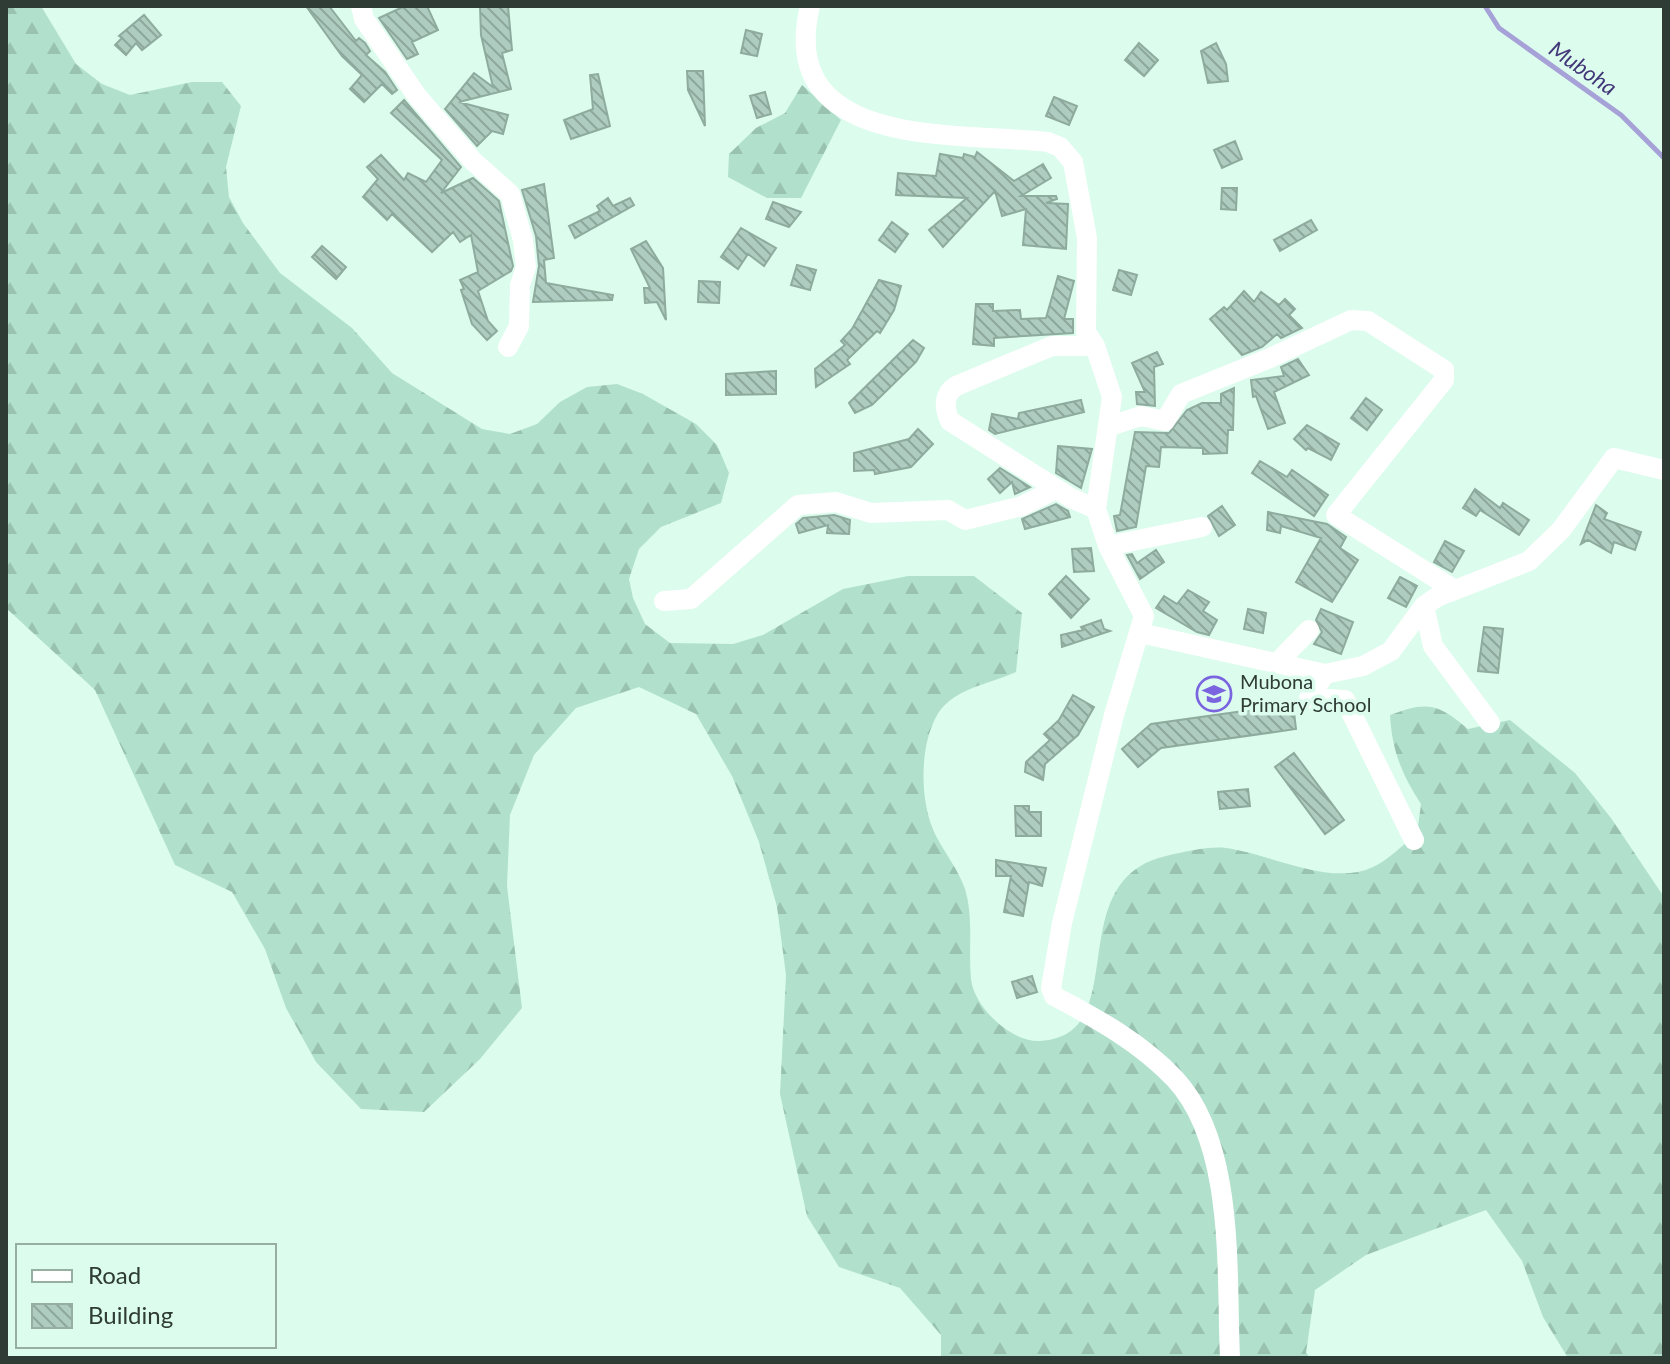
<svg xmlns="http://www.w3.org/2000/svg" width="1670" height="1364" font-family="Lato,sans-serif">
	<style>
		.forest { fill: url(#forest-firs) }
		.lines { fill: none; stroke-linecap: round; stroke-linejoin: round }
		.stream { stroke: #a6a2d8; stroke-width: 5 }
		.building { fill: url(#building-back-hatch); stroke: #8eab9e; stroke-width: 2 }
		.minor { stroke: #fff; stroke-width: 20 }
		.labels { text-anchor: middle; stroke-width: 7; stroke-linejoin: round; paint-order: stroke }
		.poi-label { font-size: 20px; fill: #2f3b35; stroke: #dcfced; text-anchor: start }
		.water-label { font-size: 22px; font-style: italic; fill: #423778; stroke: #dcfced }
	</style>
	<defs>
		<pattern id="forest-firs" width="22" height="20" patternUnits="userSpaceOnUse" patternTransform="scale(2)"><rect width="22" height="20" fill="#b1e1cc"/><path d="M5 1l3.5 6h-7zM16 11l3.5 6h-7z" fill="#99c2b0"/></pattern>
		<pattern id="building-back-hatch" width="6" height="6" patternUnits="userSpaceOnUse" patternTransform="scale(2)"><rect width="6" height="6" fill="#aeccbf"/><path d="M-1 5l2 2M0 0l6 6M5-1l2 2" fill="none" stroke="#8ea79c"/></pattern>
	</defs>
	<rect width="100%" height="100%" fill="#dcfced"/>
	<path class="forest" d="M 6,6 L 41,6 L 76,64 L 102,84 L 130,95 L 192,82 L 222,82 L 241,106 L 226,167 L 229,197 L 243,223 L 280,273 L 352,328 L 392,373 L 482,429 L 510,434 L 537,424 L 560,402 L 587,387 L 617,384 L 643,394 L 696,424 L 717,445 L 729,473 L 721,503 L 661,527 L 639,549 L 629,579 L 633,598 L 645,624 L 670,643 L 733,644 L 763,635 L 843,589 L 908,576 L 974,576 L 1022,613 L 1016,672 C 988,685 950,688 935,719 C 919,751 920,805 936,836 C 946,855 958,869 965,889 C 974,919 968,949 971,979 C 974,1007 1010,1041 1038,1041 C 1137,1038 1057,881 1166,856 C 1183,852 1209,846 1226,848 C 1271,854 1331,887 1373,867 C 1389,860 1403,844 1417,834 L 1421,804 C 1402,775 1392,751 1390,715 C 1426,701 1438,703 1468,729 L 1510,720 L 1575,773 L 1611,818 L 1664,897 L 1664,1358 L 1568,1358 L 1543,1317 L 1522,1261 L 1486,1210 L 1366,1255 L 1315,1290 L 1306,1353 L 1311,1358 L 941,1358 L 941,1335 L 900,1288 L 839,1267 L 807,1216 L 780,1094 L 786,975 L 777,907 L 759,842 L 732,776 L 696,714 L 639,687 L 576,708 L 534,755 L 510,815 L 507,886 L 522,1008 L 480,1059 L 424,1112 L 361,1109 L 316,1062 L 286,1008 L 265,949 L 232,892 L 175,865 L 95,690 L 6,608 Z
		M 802,85 L 841,120 L 801,198 L 767,198 L 728,177 L 729,154 L 756,128 L 785,113 Z"/>
	<g class="lines">
		<path class="stream" d="M 1485,6 L 1499,28 L 1621,115 L 1664,158"/>
	</g>
	<path class="building" d="M 306,6 L 329,6 L 356,41 L 359,38 L 365,43 L 370,51 L 366,55 L 385,72 L 397,90 L 392,94 L 382,84 L 364,102 L 350,89 L 362,75 L 342,56 Z
		M 405,6 L 427,6 L 438,30 L 412,42 L 418,54 L 407,59 L 379,18 Z
		M 480,6 L 508,6 L 512,50 L 502,53 L 511,89 L 459,102 L 508,115 L 503,134 L 492,131 L 477,146 L 445,109 L 474,73 L 493,87 L 481,35 Z
		M 144,15 L 161,35 L 142,50 L 136,43 L 126,55 L 115,45 L 122,38 L 119,36 Z
		M 746,30 L 762,34 L 757,56 L 741,53 Z
		M 1139,43 L 1158,60 L 1144,76 L 1125,60 Z
		M 1216,43 L 1226,64 L 1228,81 L 1208,83 L 1201,51 Z
		M 687,71 L 703,71 L 705,126 L 688,90 Z
		M 598,74 L 610,126 L 571,139 L 564,120 L 593,109 L 590,75 Z
		M 765,92 L 771,114 L 757,118 L 750,96 Z
		M 1054,97 L 1077,106 L 1069,125 L 1046,116 Z
		M 404,100 L 461,167 L 441,193 L 473,178 L 499,201 L 513,266 L 511,271 L 478,291 L 488,321 L 497,331 L 487,340 L 472,324 L 461,290 L 464,289 L 460,280 L 478,272 L 471,235 L 460,242 L 453,232 L 432,252 L 392,214 L 387,220 L 363,197 L 378,179 L 367,167 L 381,155 L 404,180 L 408,173 L 426,182 L 442,160 L 391,113 Z
		M 1235,141 L 1242,159 L 1222,168 L 1214,150 Z
		M 977,152 L 1014,181 L 1043,164 L 1051,178 L 1021,196 L 1056,196 L 1057,199 L 1046,203 L 1068,204 L 1066,249 L 1023,245 L 1026,209 L 1002,216 L 995,191 L 943,247 L 929,230 L 967,198 L 896,195 L 898,173 L 936,176 L 940,154 L 963,158 L 964,154 L 975,157 Z
		M 544,184 L 554,258 L 544,260 L 546,283 L 613,295 L 612,300 L 533,302 L 539,266 L 536,236 L 522,190 Z
		M 1222,188 L 1237,188 L 1236,210 L 1221,209 Z
		M 608,198 L 613,206 L 630,198 L 634,205 L 575,238 L 569,226 L 600,211 L 597,206 Z
		M 773,202 L 801,212 L 789,227 L 766,219 Z
		M 1311,220 L 1317,230 L 1280,251 L 1274,240 Z
		M 892,222 L 908,234 L 895,252 L 879,240 Z
		M 741,228 L 776,248 L 764,266 L 748,254 L 738,269 L 721,257 Z
		M 646,241 L 663,268 L 666,320 L 657,302 L 645,303 L 644,288 L 650,288 L 631,249 Z
		M 322,246 L 346,267 L 336,279 L 312,257 Z
		M 797,265 L 816,270 L 810,290 L 791,285 Z
		M 1119,270 L 1137,275 L 1131,295 L 1113,290 Z
		M 1058,276 L 1074,281 L 1064,319 L 1073,319 L 1073,333 L 994,338 L 994,346 L 973,344 L 976,304 L 993,304 L 993,311 L 1020,310 L 1021,319 L 1046,318 Z
		M 879,280 L 901,286 L 894,310 L 880,333 L 877,331 L 847,360 L 850,364 L 816,387 L 815,369 L 845,345 L 841,341 L 852,329 Z
		M 699,281 L 720,282 L 719,303 L 698,302 Z
		M 1244,291 L 1254,302 L 1261,292 L 1279,305 L 1285,299 L 1295,309 L 1289,315 L 1302,328 L 1281,338 L 1277,334 L 1262,347 L 1242,355 L 1210,319 L 1224,307 L 1227,310 Z
		M 913,340 L 924,348 L 916,362 L 872,405 L 855,413 L 849,403 Z
		M 1157,352 L 1163,364 L 1154,367 L 1155,406 L 1137,404 L 1136,392 L 1145,392 L 1132,363 Z
		M 1298,359 L 1309,375 L 1274,392 L 1285,423 L 1268,429 L 1256,396 L 1253,397 L 1251,380 L 1284,376 L 1281,367 Z
		M 776,371 L 776,394 L 726,395 L 726,374 Z
		M 1234,388 L 1233,430 L 1228,430 L 1227,453 L 1203,454 L 1203,448 L 1161,447 L 1159,467 L 1146,466 L 1136,527 L 1117,531 L 1114,516 L 1120,515 L 1135,432 L 1169,433 L 1187,410 L 1202,403 L 1221,403 L 1221,394 Z
		M 1366,398 L 1382,410 L 1367,430 L 1351,418 Z
		M 1081,400 L 1084,412 L 995,434 L 989,430 L 992,414 L 1018,419 L 1019,413 Z
		M 1307,425 L 1339,444 L 1331,460 L 1308,448 L 1306,450 L 1294,439 Z
		M 918,429 L 933,444 L 911,467 L 875,474 L 874,470 L 854,471 L 854,453 L 909,439 Z
		M 1058,446 L 1092,449 L 1081,488 L 1056,473 Z
		M 1260,461 L 1287,477 L 1292,470 L 1328,495 L 1314,516 L 1252,473 Z
		M 1000,468 L 1030,487 L 1015,494 L 1012,482 L 1000,493 L 988,479 Z
		M 1475,489 L 1500,508 L 1503,503 L 1529,520 L 1519,535 L 1480,510 L 1476,516 L 1463,508 Z
		M 1056,504 L 1068,511 L 1070,517 L 1025,529 L 1022,519 Z
		M 1596,505 L 1607,513 L 1604,519 L 1641,532 L 1635,550 L 1614,542 L 1611,553 L 1588,540 L 1581,544 Z
		M 1222,506 L 1235,525 L 1219,536 L 1208,516 Z
		M 1268,512 L 1327,524 L 1346,537 L 1340,548 L 1358,560 L 1332,602 L 1296,582 L 1321,538 L 1281,526 L 1280,533 L 1267,530 Z
		M 834,515 L 850,520 L 849,534 L 827,533 L 828,525 L 799,533 L 796,524 L 803,518 Z
		M 1445,541 L 1464,551 L 1452,572 L 1434,562 Z
		M 1091,548 L 1094,571 L 1074,572 L 1072,549 Z
		M 1156,550 L 1164,562 L 1140,579 L 1127,555 L 1132,554 L 1137,563 Z
		M 1066,576 L 1089,599 L 1071,618 L 1049,594 Z
		M 1400,577 L 1417,586 L 1406,607 L 1388,598 Z
		M 1188,590 L 1209,602 L 1203,611 L 1217,620 L 1209,635 L 1197,632 L 1156,608 L 1164,596 L 1177,604 Z
		M 1248,609 L 1266,613 L 1263,633 L 1244,629 Z
		M 1321,609 L 1353,622 L 1341,654 L 1314,644 L 1322,632 L 1316,620 Z
		M 1101,620 L 1104,629 L 1110,631 L 1062,647 L 1061,635 L 1083,630 L 1081,627 Z
		M 1484,627 L 1503,629 L 1498,673 L 1478,671 Z
		M 1073,695 L 1094,707 L 1078,735 L 1045,764 L 1043,780 L 1025,772 L 1026,762 L 1050,740 L 1044,734 L 1059,720 Z
		M 1293,704 L 1296,729 L 1161,748 L 1138,767 L 1122,749 L 1151,724 Z
		M 1294,753 L 1344,820 L 1325,834 L 1275,767 Z
		M 1248,789 L 1250,806 L 1220,809 L 1218,792 Z
		M 1015,806 L 1029,806 L 1029,812 L 1041,812 L 1041,836 L 1016,836 Z
		M 996,860 L 1046,868 L 1042,886 L 1029,882 L 1023,916 L 1004,912 L 1011,876 L 996,876 Z
		M 1032,976 L 1037,992 L 1017,998 L 1012,982 Z"/>
	<g class="lines">
		<path class="minor" d="M 361,6 L 364,19 L 417,96 L 473,161 L 510,194 L 523,240 L 526,267 L 520,285 L 519,326 L 508,347
			M 810,6 C 775,151 960,132 1048,142 L 1060,147 L 1073,162 L 1087,238 L 1086,332 L 1095,346 L 1112,397 L 1096,509 L 1108,546 L 1144,616 L 1114,715 L 1062,923 L 1051,988 L 1054,996 C 1098,1019 1141,1043 1175,1079 C 1236,1145 1226,1274 1230,1358
			M 1095,346 L 1052,346 L 956,386 C 943,394 944,408 950,421 L 1071,498 L 1096,509
			M 1110,426 L 1141,416 L 1165,421 L 1181,394 L 1270,358 L 1351,320 L 1368,321 L 1444,370 L 1444,380 L 1336,515 L 1453,589
			M 1108,546 L 1202,527
			M 664,601 L 691,599 L 798,505 L 836,502 L 871,513 L 948,510 L 965,520 L 1022,506 L 1056,489
			M 1424,606 L 1433,646 L 1490,723
			M 1140,633 L 1325,674 L 1363,666 L 1391,651 L 1424,606 L 1437,597 L 1529,561 L 1561,530 L 1614,458 L 1664,470
			M 1278,662 L 1309,630
			M 1325,674 L 1309,698 L 1345,700 L 1414,840"/>
	</g>
	<defs>
		<g id="school-ring" transform="scale(1.8)"><circle r="9.5" fill="#dcfced" stroke="#7a64df" stroke-width="1.5"/><path d="M0-5L7-2L0 1L-7-2ZM-4 1L0 2.5L4 1V4Q0 6-4 4Z" fill="#7a64df"/></g>
	</defs>
	<g fill-rule="evenodd">
		<use href="#school-ring" x="1214" y="694"/>
	</g>
	<g class="labels">
		<g class="poi-label">
			<text x="1240" y="689">Mubona<tspan x="1240" dy="23">Primary School</tspan></text>
		</g>
		<g class="water-label">
			<text transform="translate(1583 68) rotate(35)" y="8">Muboha</text>
		</g>
	</g>
	<rect width="1670" height="1364" fill="none" stroke="#2f3b35" stroke-width="16"/>
	<rect x="16" y="1244" width="260" height="104" fill="#dcfced" stroke="#97afa3" stroke-width="2"/>
	<rect x="32" y="1270" width="40" height="12" fill="#ffffff" stroke="#97afa3" stroke-width="2"/>
	<text x="88" y="1284" font-size="24" fill="#2f3b35">Road</text>
	<rect x="32" y="1304" width="40" height="24" fill="url(#building-back-hatch)" stroke="#97afa3" stroke-width="2"/>
	<text x="88" y="1324" font-size="24" fill="#2f3b35">Building</text>
</svg>
